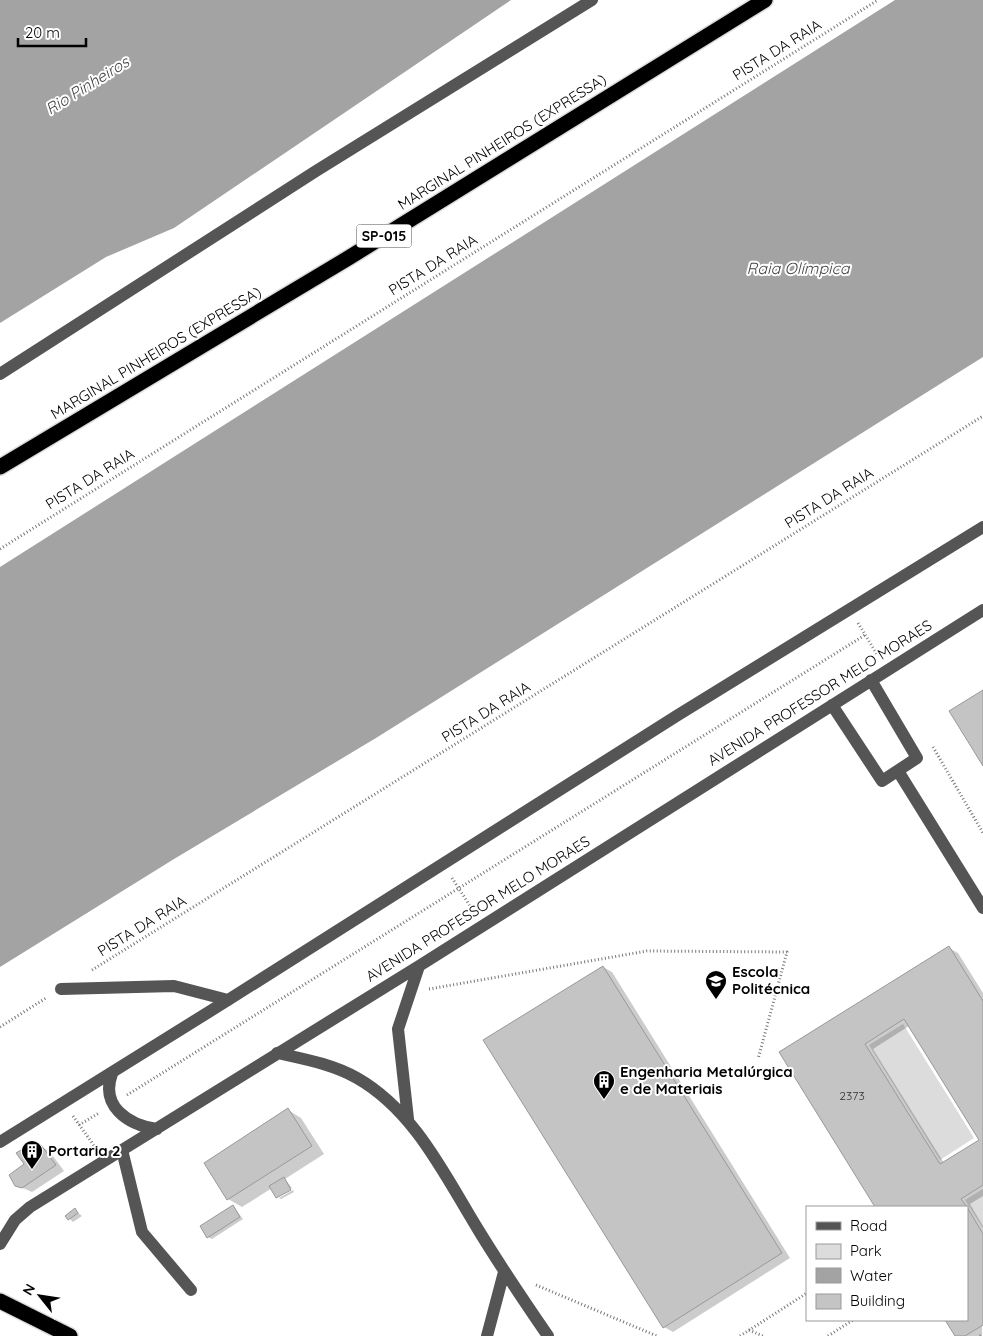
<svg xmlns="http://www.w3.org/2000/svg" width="983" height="1336" font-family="Quicksand,sans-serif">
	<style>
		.green { fill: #dcdcdc }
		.water { fill: #a3a3a3 }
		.shadow { fill: #0003; fill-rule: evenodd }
		.building { fill: #c4c4c4; stroke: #999; fill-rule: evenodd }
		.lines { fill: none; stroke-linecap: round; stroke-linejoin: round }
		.highway-casing { stroke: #dbdbdb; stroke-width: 18 }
		.path { stroke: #777; stroke-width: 3; stroke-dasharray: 1 2.5; stroke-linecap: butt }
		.minor { stroke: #555; stroke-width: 12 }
		.highway { stroke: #000; stroke-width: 15 }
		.labels { text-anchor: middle; stroke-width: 4; stroke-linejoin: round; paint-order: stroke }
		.number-label { font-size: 12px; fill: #313131 }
		.shield { fill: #fff; stroke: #4c4c4c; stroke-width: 1 }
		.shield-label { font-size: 14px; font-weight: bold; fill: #000 }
		.street-label { font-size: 15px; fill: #000; stroke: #fff }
		.poi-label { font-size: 15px; font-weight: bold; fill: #000; stroke: #fff; text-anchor: start }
		.water-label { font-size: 16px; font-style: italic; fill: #444; stroke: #fff }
	</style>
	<rect width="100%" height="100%" fill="#fff"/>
	<path class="green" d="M 903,1024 L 974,1138 L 940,1160 L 869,1045 Z
		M 983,1189 L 983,1228 L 965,1200 Z"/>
	<path class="water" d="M 0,0 L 511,0 L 174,228 L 106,257 L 0,323 Z
		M 895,0 L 983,0 L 983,357 L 376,738 L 174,859 L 0,967 L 0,567 Z"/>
	<path class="shadow" d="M 949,948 L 958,953 L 983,993 L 983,1196 L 970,1204 L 983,1226 L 982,1336 L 957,1336 L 947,1320 L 967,1320 L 967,1207 L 877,1207 L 781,1053 ZM 909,1026 L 980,1140 L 944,1163 L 873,1049 Z
		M 603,967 L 612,972 L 790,1258 L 673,1332 L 664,1327 Z
		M 288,1110 L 301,1118 L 324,1154 L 285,1179 L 292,1188 L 277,1195 L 272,1188 L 242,1207 L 228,1199 L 205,1163 Z
		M 41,1146 L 50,1152 L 64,1171 L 32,1192 L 16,1185 L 26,1165 Z
		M 293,1190 L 294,1192 L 281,1199 L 279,1198 Z
		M 233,1206 L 243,1219 L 212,1239 L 208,1237 Z
		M 75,1210 L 82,1216 L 73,1222 L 67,1216 Z"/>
	<path class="building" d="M 983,690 L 983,766 L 949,711 Z
		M 949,946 L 983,1001 L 983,1185 L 961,1199 L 967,1207 L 875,1207 L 779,1052 ZM 904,1019 L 979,1140 L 940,1164 L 865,1044 Z
		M 603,966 L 782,1253 L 663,1328 L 483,1040 Z
		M 288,1108 L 312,1146 L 227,1200 L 204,1163 Z
		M 31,1144 L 41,1145 L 56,1165 L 22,1188 L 15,1186 L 9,1175 L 24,1164 L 16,1153 Z
		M 284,1177 L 291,1190 L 276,1198 L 269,1186 Z
		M 233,1205 L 240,1217 L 207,1238 L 200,1226 Z
		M 967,1207 L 983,1234 L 983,1325 L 965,1336 L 955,1336 L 945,1320 L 967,1320 Z
		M 75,1208 L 78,1213 L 68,1220 L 65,1216 Z"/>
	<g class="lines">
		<g class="highway-casing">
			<path id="highway" d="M 0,467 L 350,257 L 765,0
				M 0,1301 L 70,1336"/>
		</g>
		<path class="path" d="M 0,549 L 878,0
			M 858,623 L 878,656
			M 933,747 L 983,833
			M 452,878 L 474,912
			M 92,970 L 983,416
			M 429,989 L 647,951 L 787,952 L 758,1059
			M 0,1027 L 46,998
			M 127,1095 L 865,635
			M 73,1116 L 95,1147
			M 79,1125 L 99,1113
			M 536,1285 L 657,1336
			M 749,1330 L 763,1336
			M 740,1336 L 807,1293
			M 828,1336 L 853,1320
			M 980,1336 L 983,1334"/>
		<path class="minor" d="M 0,374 L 316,171 L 592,0
			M 832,705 L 882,781 L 917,758 L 871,680
			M 898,771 L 983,908
			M 61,989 L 174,986 L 228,1000
			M 277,1053 C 304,1059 332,1064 357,1078 C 415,1111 445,1176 479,1231 C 501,1267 524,1301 548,1336
			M 112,1074 C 100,1106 128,1125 157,1129
			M 408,1119 L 398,1029 L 419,966
			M 0,1142 L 228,1000 L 678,715 L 983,527
			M 122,1150 L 142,1232 L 191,1290
			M 0,1244 L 15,1220 L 30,1207 L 419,966 L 983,610
			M 487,1336 L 504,1272"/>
		<use href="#highway" class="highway"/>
	</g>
	<defs>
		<g id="university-pin" transform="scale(1.125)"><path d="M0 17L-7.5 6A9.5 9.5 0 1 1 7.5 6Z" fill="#000" stroke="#fff"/><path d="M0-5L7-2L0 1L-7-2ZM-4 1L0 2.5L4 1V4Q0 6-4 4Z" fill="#fff"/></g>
		<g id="building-pin" transform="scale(1.125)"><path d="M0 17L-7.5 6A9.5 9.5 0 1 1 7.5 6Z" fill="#000" stroke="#fff"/><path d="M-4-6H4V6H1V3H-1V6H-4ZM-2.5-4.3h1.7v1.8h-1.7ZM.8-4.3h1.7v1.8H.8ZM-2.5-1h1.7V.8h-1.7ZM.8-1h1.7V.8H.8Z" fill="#fff"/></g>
	</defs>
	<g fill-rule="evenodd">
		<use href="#university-pin" x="716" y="981"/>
		<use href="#building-pin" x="604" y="1081"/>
		<use href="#building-pin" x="32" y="1151"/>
	</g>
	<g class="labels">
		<g class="number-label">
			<text x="852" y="1100">2373</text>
		</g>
		<rect class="shield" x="356.5" y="224.5" width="55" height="23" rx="4"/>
		<g class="shield-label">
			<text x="384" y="241">SP-015</text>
		</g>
		<g class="street-label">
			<text transform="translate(777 50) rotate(-32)" y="5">PISTA DA RAIA</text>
			<text transform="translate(502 142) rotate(-32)" y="5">MARGINAL PINHEIROS (EXPRESSA)</text>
			<text transform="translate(433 265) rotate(-32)" y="5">PISTA DA RAIA</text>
			<text transform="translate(156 353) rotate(-31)" y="5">MARGINAL PINHEIROS (EXPRESSA)</text>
			<text transform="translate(90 479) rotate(-32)" y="5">PISTA DA RAIA</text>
			<text transform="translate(829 498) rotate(-32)" y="5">PISTA DA RAIA</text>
			<text transform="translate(820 693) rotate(-32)" y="5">AVENIDA PROFESSOR MELO MORAES</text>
			<text transform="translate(486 712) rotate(-32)" y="5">PISTA DA RAIA</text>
			<text transform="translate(478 909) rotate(-32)" y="5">AVENIDA PROFESSOR MELO MORAES</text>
			<text transform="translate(142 926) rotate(-32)" y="5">PISTA DA RAIA</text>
		</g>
		<g class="poi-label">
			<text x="732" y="977">Escola<tspan x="732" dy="17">Politécnica</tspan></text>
			<text x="620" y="1077">Engenharia Metalúrgica<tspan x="620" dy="17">e de Materiais</tspan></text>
			<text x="48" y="1156">Portaria 2</text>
		</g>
		<g class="water-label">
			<text transform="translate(87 85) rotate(-32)" y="6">Rio Pinheiros</text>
			<text x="798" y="274">Raia Olímpica</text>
		</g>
	</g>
	<rect x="806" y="1206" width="162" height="115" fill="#ffffff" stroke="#999999"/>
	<rect x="816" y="1222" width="25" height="8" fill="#555555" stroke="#999999"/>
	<text x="850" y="1231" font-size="15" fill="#000000">Road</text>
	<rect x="816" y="1244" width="25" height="15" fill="#dcdcdc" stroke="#999999"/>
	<text x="850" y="1256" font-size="15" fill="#000000">Park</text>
	<rect x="816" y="1268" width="25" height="15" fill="#a3a3a3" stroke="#999999"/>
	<text x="850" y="1281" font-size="15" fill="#000000">Water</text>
	<rect x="816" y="1294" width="25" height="15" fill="#c4c4c4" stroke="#999999"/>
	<text x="850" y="1306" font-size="15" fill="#000000">Building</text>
	<g transform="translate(40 1296) rotate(300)" stroke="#ffffff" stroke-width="4" paint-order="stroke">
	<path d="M0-4L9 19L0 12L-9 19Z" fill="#000000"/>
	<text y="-8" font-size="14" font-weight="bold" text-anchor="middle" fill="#000000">N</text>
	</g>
	<path d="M18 38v8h68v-8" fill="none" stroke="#000000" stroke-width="2.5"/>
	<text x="25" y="38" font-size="15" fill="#000000" stroke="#ffffff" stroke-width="4" paint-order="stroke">20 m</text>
</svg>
